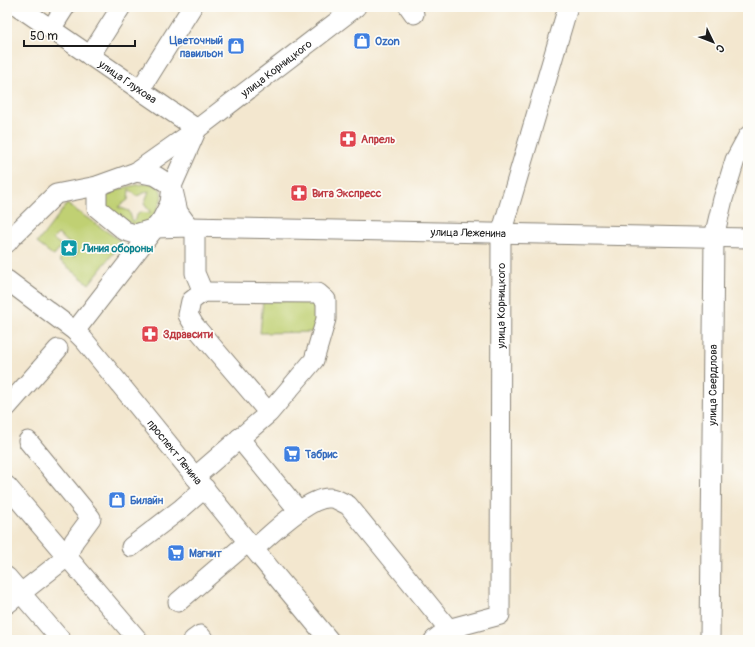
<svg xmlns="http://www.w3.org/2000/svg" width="755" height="647" font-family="Pangolin,sans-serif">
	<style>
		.green { fill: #c0d073; stroke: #6e7648; fill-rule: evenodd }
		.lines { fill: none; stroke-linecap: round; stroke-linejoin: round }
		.minor-casing { stroke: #888276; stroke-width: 21 }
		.minor { stroke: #fff; stroke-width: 19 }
		.labels { text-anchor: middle; stroke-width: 3.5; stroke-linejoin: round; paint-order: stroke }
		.shop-label { font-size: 11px; font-weight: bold; fill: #366cbe; stroke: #fdfcf7; text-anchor: start }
		.street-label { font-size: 11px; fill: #1c1c1c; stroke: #fdfcf7 }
		.health-label { font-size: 11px; font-weight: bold; fill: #be3a42; stroke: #fdfcf7; text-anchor: start }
		.culture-label { font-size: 11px; font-weight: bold; fill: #0d838f; stroke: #fdfcf7; text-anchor: start }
	</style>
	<rect width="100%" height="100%" fill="#fdfcf7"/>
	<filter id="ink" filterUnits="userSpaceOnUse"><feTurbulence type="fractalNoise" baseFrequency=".025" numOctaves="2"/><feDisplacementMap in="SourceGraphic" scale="8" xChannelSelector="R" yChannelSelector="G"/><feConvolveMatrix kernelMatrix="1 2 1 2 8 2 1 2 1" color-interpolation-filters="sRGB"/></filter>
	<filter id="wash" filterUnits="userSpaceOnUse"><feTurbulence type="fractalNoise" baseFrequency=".012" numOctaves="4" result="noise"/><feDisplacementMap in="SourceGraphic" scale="16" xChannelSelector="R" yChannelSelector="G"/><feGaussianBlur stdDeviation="0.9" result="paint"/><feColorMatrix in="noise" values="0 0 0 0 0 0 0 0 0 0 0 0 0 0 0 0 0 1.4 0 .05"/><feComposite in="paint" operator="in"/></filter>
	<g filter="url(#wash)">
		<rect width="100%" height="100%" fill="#f3e7cf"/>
		<path class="green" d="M 151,183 C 167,189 162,200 156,212 C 153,216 150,221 145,224 C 143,225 139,226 136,227 L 106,208 L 106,196 C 119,187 136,185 151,183 ZM 129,189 L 137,196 L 149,191 L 144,204 L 151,213 L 139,212 L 133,222 L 129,211 L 118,207 L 128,200 Z
			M 67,204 L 122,242 L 89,284 L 59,260 L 67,251 L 74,257 L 78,251 L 58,234 L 53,239 L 62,246 L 54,256 L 37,243 Z
			M 263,300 L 318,301 L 315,332 L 260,333 Z"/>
	</g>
	<g filter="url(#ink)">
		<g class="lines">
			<g class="minor-casing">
				<g id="minor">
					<path id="s1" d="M 19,7 L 197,129"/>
					<path d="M 409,7 L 414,14"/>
					<path d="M 51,29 L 65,7"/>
					<path d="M 90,56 L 121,7"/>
					<path d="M 140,90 L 192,7"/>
					<path d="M 136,172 L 156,176 L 172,186 L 178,212 L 189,227"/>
					<path id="s2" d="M 97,186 L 97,208 L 125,231 L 135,234 L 155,228 L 189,227 L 748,238"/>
					<path d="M 195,228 L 195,273 L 203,292"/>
					<path id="s3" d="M 7,243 L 11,238 L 56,194 L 97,186 L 136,172 L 197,129 L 356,7"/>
					<path id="s4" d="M 7,280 L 75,331 L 84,340 L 248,542 L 329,640"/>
					<path d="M 75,331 L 162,219 L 170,203 L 172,186 L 197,129"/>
					<path d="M 7,407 L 58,349"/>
					<path d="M 239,438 L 299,511"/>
					<path d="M 195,477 L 269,413 L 314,360 L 326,319 L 326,300 L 318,293 L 203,292 L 191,301 L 188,315 L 194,325 L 269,413"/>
					<path d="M 7,486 L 138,640"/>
					<path d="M 131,547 L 182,508 L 205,488"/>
					<path d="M 254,549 C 270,535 309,496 330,498 C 336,498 343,503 348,505 L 456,638"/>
					<path d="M 7,577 L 61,640"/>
					<path d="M 178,602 L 248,542"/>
					<path d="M 7,604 L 67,557 L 74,541 L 91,518 L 28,441"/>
					<path d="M 193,640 L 200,635 L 204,640"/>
					<path id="s5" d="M 434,640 L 448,629 L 500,615 L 501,234 L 568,7"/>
					<path id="s6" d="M 710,640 L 714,237 L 723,199 L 735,160 L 748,136"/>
				</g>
			</g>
			<use href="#minor" class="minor"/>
		</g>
	</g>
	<defs>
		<g id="shop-square" transform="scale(0.9)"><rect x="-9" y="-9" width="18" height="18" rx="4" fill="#3f7fe0" stroke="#fdfcf7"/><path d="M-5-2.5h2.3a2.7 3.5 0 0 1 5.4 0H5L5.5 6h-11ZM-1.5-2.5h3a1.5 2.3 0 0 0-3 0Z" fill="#fff"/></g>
		<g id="pharmacy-square" transform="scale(0.9)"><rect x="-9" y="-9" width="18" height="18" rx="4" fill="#e0444e" stroke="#fdfcf7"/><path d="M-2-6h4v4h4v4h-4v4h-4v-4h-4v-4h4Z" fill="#fff"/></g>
		<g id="sight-square" transform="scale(0.9)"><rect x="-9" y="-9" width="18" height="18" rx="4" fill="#0f9aa8" stroke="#fdfcf7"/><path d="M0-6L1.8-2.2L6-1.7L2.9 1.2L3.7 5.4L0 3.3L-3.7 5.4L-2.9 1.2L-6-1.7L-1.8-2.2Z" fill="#fff"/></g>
		<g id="supermarket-square" transform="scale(0.9)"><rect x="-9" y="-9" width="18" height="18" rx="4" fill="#3f7fe0" stroke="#fdfcf7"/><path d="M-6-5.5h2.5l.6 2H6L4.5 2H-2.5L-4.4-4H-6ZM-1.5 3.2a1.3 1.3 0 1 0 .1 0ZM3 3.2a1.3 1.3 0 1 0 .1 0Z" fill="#fff"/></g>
	</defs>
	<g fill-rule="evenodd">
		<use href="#shop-square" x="362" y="41"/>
		<use href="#shop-square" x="236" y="46"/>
		<use href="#pharmacy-square" x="348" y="139"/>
		<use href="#pharmacy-square" x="299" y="193"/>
		<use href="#sight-square" x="69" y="248"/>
		<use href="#pharmacy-square" x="150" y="334"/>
		<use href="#supermarket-square" x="292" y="454"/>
		<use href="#shop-square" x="117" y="500"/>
		<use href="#supermarket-square" x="176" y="553"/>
	</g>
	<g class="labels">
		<g class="shop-label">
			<text x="223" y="44" text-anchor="end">Цветочный<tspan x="223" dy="13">павильон</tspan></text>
			<text x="375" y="45">Ozon</text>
			<text x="305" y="458">Табрис</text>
			<text x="130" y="504">Билайн</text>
			<text x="189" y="557">Магнит</text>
		</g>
		<g class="street-label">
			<text dy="4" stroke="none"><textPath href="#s3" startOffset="327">улица Корницкого</textPath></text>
			<text dy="4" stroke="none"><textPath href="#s1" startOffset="132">улица Глухова</textPath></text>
			<text dy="4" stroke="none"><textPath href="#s2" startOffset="403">улица Леженина</textPath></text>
			<text dy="4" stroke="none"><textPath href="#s5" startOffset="381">улица Корницкого</textPath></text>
			<text dy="4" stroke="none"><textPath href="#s6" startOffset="255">улица Свердлова</textPath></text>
			<text dy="4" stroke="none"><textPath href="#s4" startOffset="242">проспект Ленина</textPath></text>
		</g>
		<g class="health-label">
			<text x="361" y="143">Апрель</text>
			<text x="312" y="197">Вита Экспресс</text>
			<text x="163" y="338">Здравсити</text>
		</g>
		<g class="culture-label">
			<text x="82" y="252">Линия обороны</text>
		</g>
	</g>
	<rect width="755" height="647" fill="none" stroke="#fdfcf7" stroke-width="24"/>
	<g transform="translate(713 42) rotate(133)" stroke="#fdfcf7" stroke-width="3" paint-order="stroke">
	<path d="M0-3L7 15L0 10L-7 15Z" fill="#1c1c1c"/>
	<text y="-6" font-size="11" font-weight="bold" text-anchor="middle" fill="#1c1c1c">С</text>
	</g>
	<path d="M24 40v6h111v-6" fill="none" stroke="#1c1c1c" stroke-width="2"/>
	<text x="30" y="40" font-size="12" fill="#1c1c1c" stroke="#fdfcf7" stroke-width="3" paint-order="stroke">50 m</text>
</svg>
